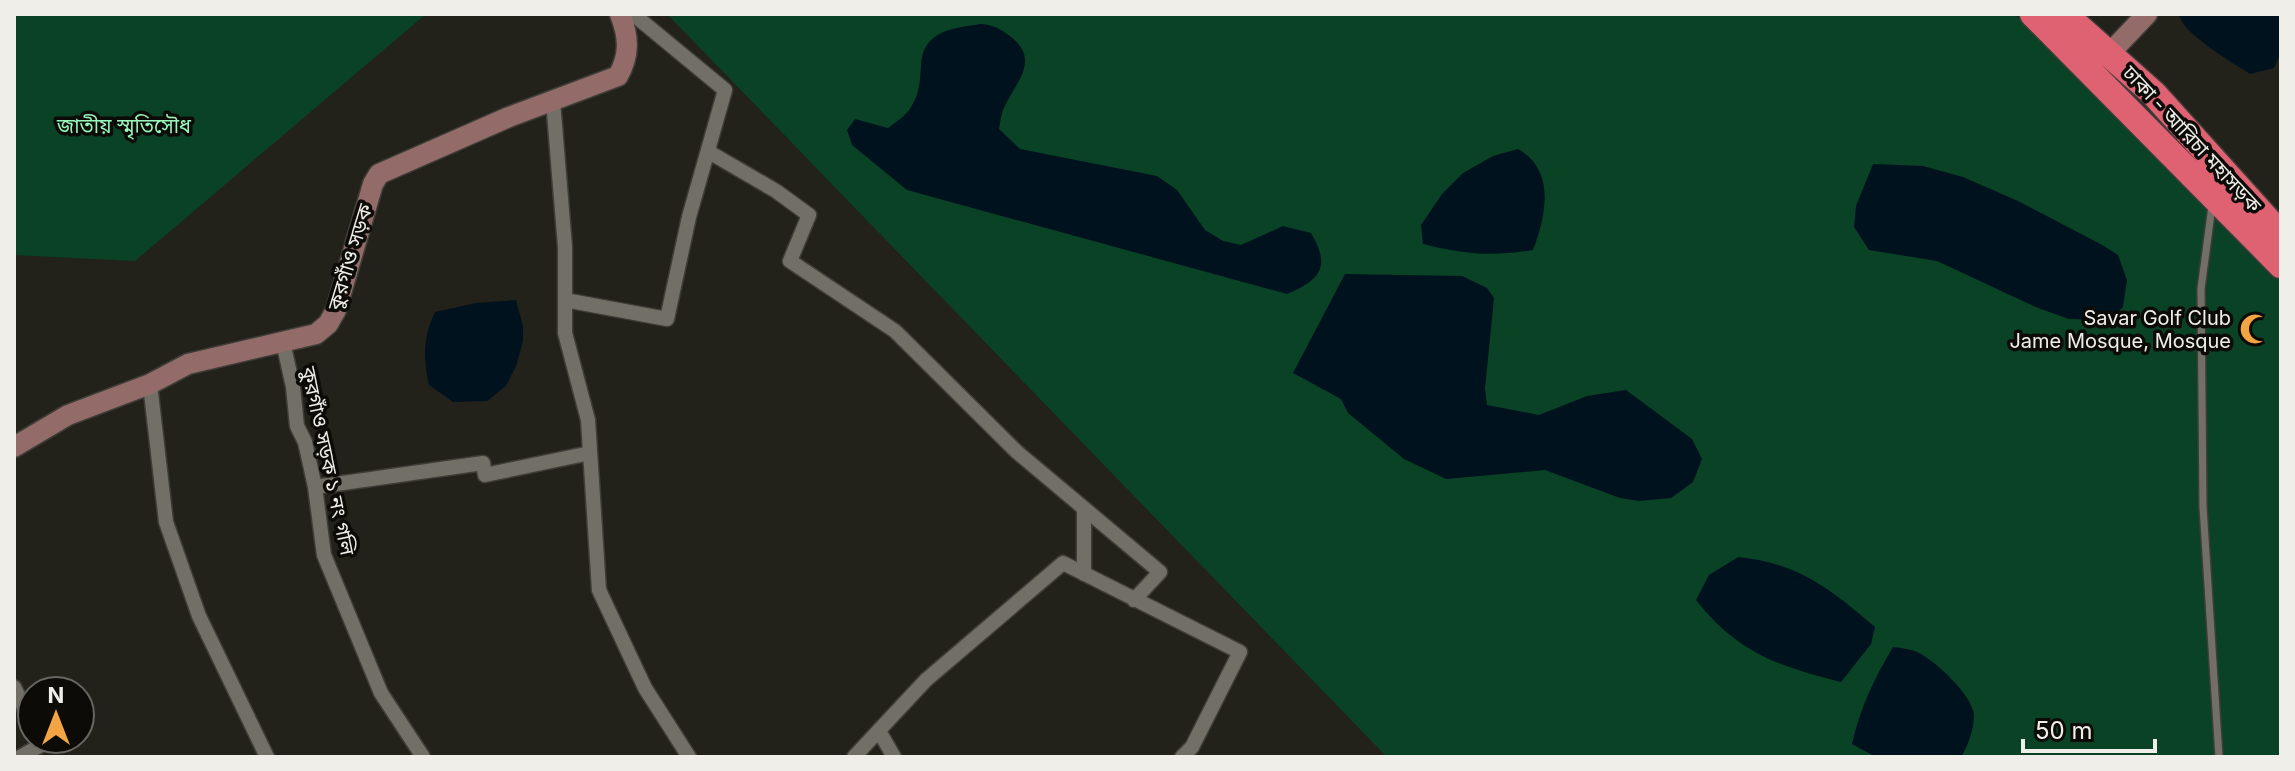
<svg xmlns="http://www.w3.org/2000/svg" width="2295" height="771" font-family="Inter,'Noto Sans Bengali',sans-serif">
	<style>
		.green { fill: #094225 }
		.water { fill: #00121e }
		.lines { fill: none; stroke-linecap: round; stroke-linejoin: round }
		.lane-casing { stroke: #3f3d37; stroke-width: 10 }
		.street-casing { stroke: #3f3d37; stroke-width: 17 }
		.secondary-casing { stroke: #3f3d37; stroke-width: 23 }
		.highway-casing { stroke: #3f3d37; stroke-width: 29 }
		.lane { stroke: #727066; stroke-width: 7 }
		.street { stroke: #727066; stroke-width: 14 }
		.secondary { stroke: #936c6a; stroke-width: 20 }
		.highway { stroke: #df6273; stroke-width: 26 }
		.labels { text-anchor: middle; stroke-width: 7; stroke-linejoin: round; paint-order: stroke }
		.park-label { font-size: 20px; fill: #98f8bc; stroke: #0c0b08 }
		.street-label { font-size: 20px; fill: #efeee8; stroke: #0c0b08 }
		.poi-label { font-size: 20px; fill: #efeee8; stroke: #0c0b08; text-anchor: end }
	</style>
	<rect width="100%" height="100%" fill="#23221a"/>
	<path class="green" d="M 14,14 L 426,14 L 135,261 L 14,255 Z
		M 667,14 L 2014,14 L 2169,150 L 2281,278 L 2281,757 L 1387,757 Z"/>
	<path class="water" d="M 2179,14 L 2281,14 L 2281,52 L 2274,68 L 2250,74 C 2232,62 2182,34 2179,14 Z
		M 981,24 C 994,25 1000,29 1010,36 C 1043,61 1013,85 1003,110 C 1001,116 1000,123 999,129 L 1020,149 L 1157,176 L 1177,190 L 1205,230 L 1223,241 L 1241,245 L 1283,226 L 1311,233 C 1331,267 1321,279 1287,294 L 907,190 L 852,145 L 847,130 L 855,119 L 888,128 C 896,122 907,115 911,107 C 920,93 920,80 921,65 C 923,30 954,28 981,24 Z
		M 1518,149 C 1556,170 1546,216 1533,250 C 1492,257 1463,254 1423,244 L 1421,225 L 1442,194 L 1463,173 L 1493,156 Z
		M 1873,164 L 1923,166 L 1963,177 L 2018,201 L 2104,246 L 2118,255 L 2127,280 L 2123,307 L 2110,320 L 2069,319 L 2038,308 L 1937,261 L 1869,250 L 1854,227 L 1856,206 Z
		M 1345,274 L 1462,276 L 1487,288 L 1494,298 L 1485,389 L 1487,405 L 1539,415 L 1587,396 L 1626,390 L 1692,439 L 1702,459 L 1693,482 L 1671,498 L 1639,501 L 1620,498 L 1545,470 L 1446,479 L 1404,459 L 1348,413 L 1341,399 L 1293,373 Z
		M 516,300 L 523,326 L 523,341 L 516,366 L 506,386 L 487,401 L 453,402 L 429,385 C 423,359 423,337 435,312 L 476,303 Z
		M 1738,557 C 1798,563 1831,589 1875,627 L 1871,644 L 1841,682 C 1778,666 1738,653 1696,600 L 1709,575 Z
		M 1893,647 C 1901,648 1910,649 1917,652 C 1935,660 1973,696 1974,715 C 1974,729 1968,746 1961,757 L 1876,757 L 1852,744 C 1860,708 1874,679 1893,647 Z"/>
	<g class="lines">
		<g class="lane-casing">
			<path id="lane" d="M 2212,206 L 2201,289 L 2203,507 L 2219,757"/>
		</g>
		<g class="street-casing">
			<path id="street" d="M 553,101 L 565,247 L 565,333 L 588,420 L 599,590 L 645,688 L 689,757
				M 709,152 L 776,191 L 809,215 L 790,261 L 895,331 L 1017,452 L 1160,572 L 1134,600
				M 565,300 L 667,319 L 689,217 L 725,90 L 633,14
				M 283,342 L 293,387 L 297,426 L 305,442 L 315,487 L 324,555 L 381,693 L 423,757
				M 150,384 L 166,522 L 199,616 L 267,757
				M 315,487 L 483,463 L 485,475 L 590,453
				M 1084,508 L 1084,574
				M 14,687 L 32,725
				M 879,731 L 894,757
				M 20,757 L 43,744 L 40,739
				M 854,757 L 926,680 L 1063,563 L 1240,652 L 1192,747 L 1182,757"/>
		</g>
		<g class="secondary-casing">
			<path id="secondary" d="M 2109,54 L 2147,14
				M 14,447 L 68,415 L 150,384 L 188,364 L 316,334 L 328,324 L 336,310 L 373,184 L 379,174 L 509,117 L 618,76 C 630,55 629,37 620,14"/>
		</g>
		<g class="highway-casing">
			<path id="highway" d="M 2033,14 L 2281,265
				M 2064,14 L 2154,94 L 2281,235"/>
		</g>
		<use href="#lane" class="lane"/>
		<use href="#street" class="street"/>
		<use href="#secondary" class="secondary"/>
		<use href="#highway" class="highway"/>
	</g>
	<defs>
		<g id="mosque-bare" transform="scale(2.4)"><path d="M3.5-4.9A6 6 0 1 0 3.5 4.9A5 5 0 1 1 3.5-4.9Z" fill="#f3a443" stroke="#0c0b08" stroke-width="2.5" paint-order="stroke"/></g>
	</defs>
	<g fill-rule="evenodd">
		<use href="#mosque-bare" x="2255" y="329"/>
	</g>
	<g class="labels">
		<g class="park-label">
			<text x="124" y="133">জাতীয় স্মৃতিসৌধ</text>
		</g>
		<g class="street-label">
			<text transform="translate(2192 139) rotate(47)" y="7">ঢাকা - আরিচা মহাসড়ক</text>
			<text transform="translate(350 257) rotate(-73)" y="7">কুরগাঁও সড়ক</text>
			<text transform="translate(328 461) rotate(78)" y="7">কুরগাঁও সড়ক ১ নং গলি</text>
		</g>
		<g class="poi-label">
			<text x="2231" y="325">Savar Golf Club<tspan x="2231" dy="23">Jame Mosque, Mosque</tspan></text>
		</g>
	</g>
	<rect width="2295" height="771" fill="none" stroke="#efeee8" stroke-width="32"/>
	<g transform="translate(56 715)"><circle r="38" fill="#0c0b08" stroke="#676662" stroke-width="2"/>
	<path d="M0-6L14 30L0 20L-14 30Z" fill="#f3a443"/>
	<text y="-12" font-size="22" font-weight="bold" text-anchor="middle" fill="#efeee8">N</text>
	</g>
	<path d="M2023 739v12h132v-12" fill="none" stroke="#efeee8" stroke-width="4"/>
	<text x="2035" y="739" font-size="24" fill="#efeee8" stroke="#0c0b08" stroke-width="6" paint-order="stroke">50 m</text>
</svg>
